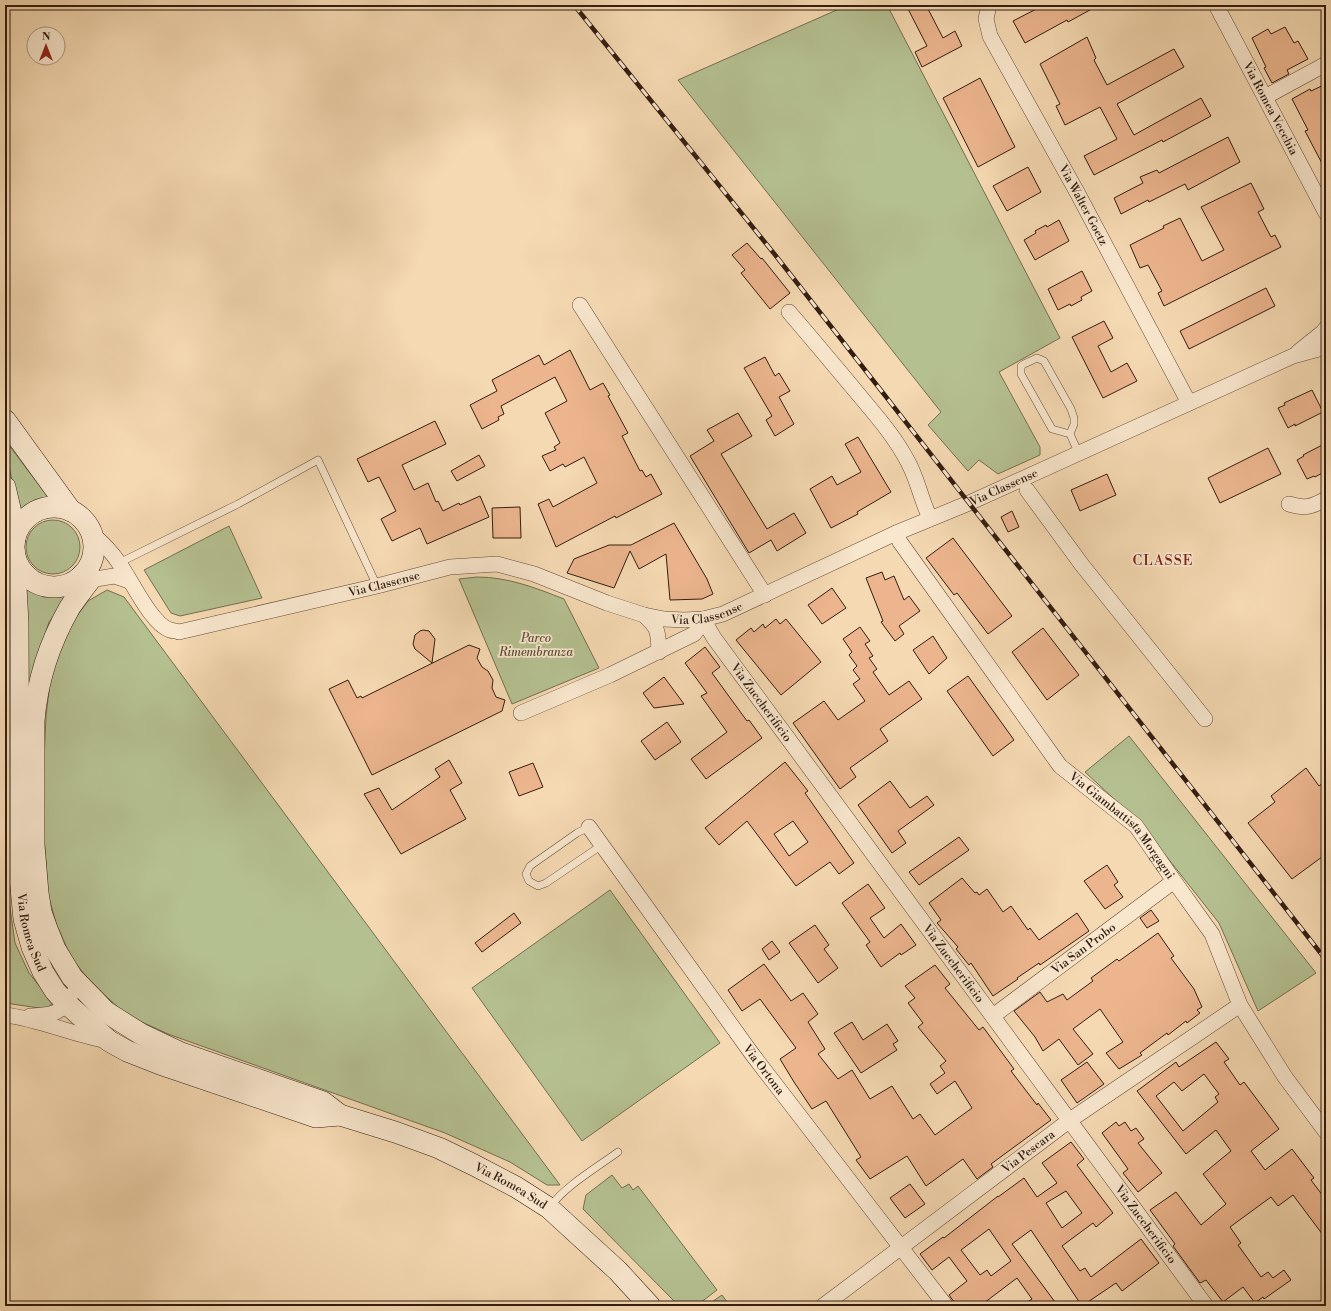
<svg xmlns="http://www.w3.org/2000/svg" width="1331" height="1311" font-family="'Libre Bodoni',serif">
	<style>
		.green { fill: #b5c091; stroke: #746e51 }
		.building { fill: #ecb58e; stroke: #331d11; fill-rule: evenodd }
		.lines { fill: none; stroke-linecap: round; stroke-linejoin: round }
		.lane-casing { stroke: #644c39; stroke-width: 8 }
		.street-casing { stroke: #644c39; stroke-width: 16 }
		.secondary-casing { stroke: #331d11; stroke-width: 22 }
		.lane { stroke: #f8e6cd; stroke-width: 7 }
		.street { stroke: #f8e6cd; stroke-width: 15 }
		.secondary { stroke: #f8e6cd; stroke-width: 21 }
		.rail-casing { stroke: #331d11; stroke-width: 4.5 }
		.rail { stroke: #f8e6cd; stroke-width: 3; stroke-dasharray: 9; stroke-linecap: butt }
		.labels { text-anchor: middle; stroke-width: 3.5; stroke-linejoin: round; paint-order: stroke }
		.street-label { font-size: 12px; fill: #331d11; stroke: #f8e6cd }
		.park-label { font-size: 12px; font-style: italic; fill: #5a4e37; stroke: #f8e6cd }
		.quarter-label { font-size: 14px; letter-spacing: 1px; fill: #7a1f14; stroke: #f8e6cd }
	</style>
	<rect width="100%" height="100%" fill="#f5d9b2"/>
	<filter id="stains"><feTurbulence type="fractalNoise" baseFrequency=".005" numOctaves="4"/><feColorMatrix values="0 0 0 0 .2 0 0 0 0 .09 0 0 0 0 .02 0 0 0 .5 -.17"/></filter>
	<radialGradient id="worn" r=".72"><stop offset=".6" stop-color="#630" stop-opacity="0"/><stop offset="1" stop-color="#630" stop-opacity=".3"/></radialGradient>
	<path class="green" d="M 848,5 L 887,5 L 1060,338 L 999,372 L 1040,447 L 1040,455 L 998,474 L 979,460 L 968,471 L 928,425 L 941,412 L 678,80 Z
		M 5,440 L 48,497 L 34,502 L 19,513 L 5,448 Z
		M26 547a27 27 0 1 1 54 0a27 27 0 1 1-54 0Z
		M 229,526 L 262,598 L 180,616 L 171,613 L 144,570 Z
		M 477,577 C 508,577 536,588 564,599 L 599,668 L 512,704 L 459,579 Z
		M 24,587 L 44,597 L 70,593 L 49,622 L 34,669 L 26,716 Z
		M 107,590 L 124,597 L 560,1185 L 547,1185 L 510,1162 L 445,1133 L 168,1034 L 127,1015 L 91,983 L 71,957 L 56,923 L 48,894 L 42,807 L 46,716 L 50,683 L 57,656 L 71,624 L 88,601 Z
		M 1129,736 L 1316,973 L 1258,1011 L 1219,923 L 1140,823 L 1085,772 Z
		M 7,887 L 15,943 L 29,973 L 53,1003 L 46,1009 L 5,1003 L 5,890 Z
		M 610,890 L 720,1043 L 582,1141 L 472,988 Z
		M 612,1175 L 622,1188 L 629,1184 L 633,1190 L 638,1186 L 717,1290 L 696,1306 L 679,1306 L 583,1209 L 586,1195 Z
		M 722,1295 L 730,1306 L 706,1306 Z"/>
	<path class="building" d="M 906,5 L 926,5 L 943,38 L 955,31 L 962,46 L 922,67 L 915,52 L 927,46 Z
		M 1044,5 L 1099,5 L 1068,22 L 1067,20 L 1025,43 L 1013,21 Z
		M 1285,27 L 1294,43 L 1298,41 L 1308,59 L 1287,70 L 1289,74 L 1272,83 L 1264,68 L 1266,67 L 1252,38 L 1268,29 L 1271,34 Z
		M 1087,37 L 1096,58 L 1094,60 L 1107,85 L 1174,49 L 1184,67 L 1117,104 L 1134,135 L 1201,98 L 1211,116 L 1163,142 L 1162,140 L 1094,175 L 1084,156 L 1117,139 L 1100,107 L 1065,125 L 1056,106 L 1060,104 L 1040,64 Z
		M 980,78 L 1015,147 L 978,167 L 943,98 Z
		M 1326,84 L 1326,171 L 1305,131 L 1308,130 L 1292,99 L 1310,89 L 1311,91 Z
		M 1228,137 L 1240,162 L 1188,190 L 1185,184 L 1149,202 L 1148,200 L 1121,214 L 1114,198 L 1143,183 L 1140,177 L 1157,170 L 1159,173 Z
		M 1028,167 L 1041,192 L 1007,211 L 993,186 Z
		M 1251,183 L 1264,209 L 1258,212 L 1271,237 L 1275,235 L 1281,247 L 1164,306 L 1158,293 L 1162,291 L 1148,265 L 1140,268 L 1130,245 L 1164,228 L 1163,226 L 1180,218 L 1202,261 L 1224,250 L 1201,207 Z
		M 1059,220 L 1069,241 L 1035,260 L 1024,240 L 1036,233 L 1035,231 L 1046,225 L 1047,227 Z
		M 747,243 L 761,259 L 762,258 L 790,293 L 770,309 L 741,273 L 745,270 L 732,255 Z
		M 1082,271 L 1092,291 L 1081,297 L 1082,300 L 1071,306 L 1070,304 L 1058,310 L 1048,289 Z
		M 1266,288 L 1275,306 L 1189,349 L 1180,331 Z
		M 1104,321 L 1113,338 L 1098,346 L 1111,372 L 1127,363 L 1137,381 L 1103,398 L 1072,337 Z
		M 570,350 L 590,390 L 603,383 L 610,395 L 608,396 L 628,433 L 622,436 L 640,471 L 642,470 L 646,477 L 651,474 L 662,494 L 616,518 L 615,516 L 556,547 L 538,504 L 549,499 L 553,507 L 597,483 L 584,457 L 565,467 L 563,464 L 550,471 L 542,456 L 556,450 L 554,447 L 560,443 L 545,413 L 567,401 L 555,377 L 501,406 L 504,414 L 498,417 L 499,420 L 482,429 L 470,405 L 497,391 L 492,380 L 539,355 L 544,365 Z
		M 765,357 L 775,376 L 779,373 L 790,391 L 779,397 L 794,424 L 775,436 L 766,420 L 772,416 L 744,368 Z
		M 1312,390 L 1323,412 L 1295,426 L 1295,424 L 1288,428 L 1278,408 L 1285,405 L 1284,403 Z
		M 738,413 L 752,436 L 721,454 L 767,529 L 794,513 L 806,533 L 777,551 L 771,540 L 749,553 L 690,456 L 714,441 L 707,430 Z
		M 435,421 L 446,444 L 402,465 L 414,490 L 428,483 L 436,502 L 438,501 L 443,511 L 459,503 L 460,505 L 480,496 L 489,517 L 427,544 L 420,528 L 392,541 L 381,519 L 396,511 L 379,477 L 368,482 L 357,459 Z
		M 858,437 L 891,492 L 857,512 L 858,514 L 831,528 L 810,489 L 832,476 L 837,485 L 861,472 L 845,444 Z
		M 1326,443 L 1326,471 L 1315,477 L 1314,476 L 1307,479 L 1297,460 L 1304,456 L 1303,455 Z
		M 1268,448 L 1281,474 L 1220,503 L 1208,478 Z
		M 479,455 L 485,466 L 457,481 L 451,471 Z
		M 1107,474 L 1116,495 L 1080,511 L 1071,490 Z
		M 520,507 L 521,538 L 493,538 L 492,508 Z
		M 1012,511 L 1019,527 L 1008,532 L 1001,517 Z
		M 674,523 L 707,579 L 713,594 L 702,599 L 670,600 L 666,554 L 639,569 L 630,551 L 614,588 L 567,573 L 574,559 L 609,545 L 631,545 Z
		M 953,538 L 1012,616 L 988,634 L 957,593 L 954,595 L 926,558 Z
		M 882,572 L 885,580 L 894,576 L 904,600 L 909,596 L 920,611 L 899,626 L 904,634 L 895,641 L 881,622 L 883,621 L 866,578 Z
		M 832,588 L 846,608 L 822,624 L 808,605 Z
		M 776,619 L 780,624 L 786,619 L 821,662 L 781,695 L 736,640 L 751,628 L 754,632 L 763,624 L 765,628 Z
		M 860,627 L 870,641 L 865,644 L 873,656 L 869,658 L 877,669 L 873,672 L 889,695 L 909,681 L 922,699 L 880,729 L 888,741 L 850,768 L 856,777 L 840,789 L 793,723 L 824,701 L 838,720 L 865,701 L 853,684 L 860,679 L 853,670 L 857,666 L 849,655 L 852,652 L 843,639 Z
		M 1043,628 L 1079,675 L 1047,700 L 1012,652 Z
		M 423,630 L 429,631 L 435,639 L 432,663 L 415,649 L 413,644 L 415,635 L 420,631 Z
		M 933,636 L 947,658 L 929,674 L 913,650 Z
		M 469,645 L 480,649 L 477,658 L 482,667 L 488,671 L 493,680 L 492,688 L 496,697 L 505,700 L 502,711 L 372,775 L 329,689 L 348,680 L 357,698 L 361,696 L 362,698 Z
		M 705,647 L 720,667 L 712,673 L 747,721 L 749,720 L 762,738 L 706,779 L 691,759 L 727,732 L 701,696 L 707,693 L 685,663 Z
		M 968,676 L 1014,740 L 993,756 L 947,691 Z
		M 664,677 L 684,704 L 654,708 L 643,693 Z
		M 667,722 L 681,742 L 655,760 L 641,741 Z
		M 449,760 L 462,783 L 450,790 L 466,819 L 401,854 L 364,794 L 379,788 L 392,810 L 440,777 L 435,769 Z
		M 785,762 L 808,791 L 805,793 L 854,863 L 839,874 L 830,862 L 796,886 L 747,821 L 719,845 L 705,828 ZM 793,821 L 808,842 L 789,856 L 774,834 Z
		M 533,763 L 543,787 L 519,796 L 509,772 Z
		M 1306,768 L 1319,786 L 1326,781 L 1326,854 L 1292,879 L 1248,823 L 1275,802 L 1271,796 Z
		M 890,781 L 910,808 L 927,796 L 934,805 L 898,831 L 906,843 L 892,853 L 858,805 Z
		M 959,837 L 969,850 L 919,885 L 909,872 Z
		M 1107,865 L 1118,882 L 1114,885 L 1123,897 L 1105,909 L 1084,881 Z
		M 962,878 L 975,893 L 977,892 L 979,895 L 987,889 L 1003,912 L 1011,906 L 1028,930 L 1030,928 L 1039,940 L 1077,913 L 1089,931 L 1040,965 L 1039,963 L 1017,978 L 1018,979 L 993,996 L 971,963 L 969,965 L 956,949 L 958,947 L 937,923 L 941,920 L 929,903 Z
		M 868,884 L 885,908 L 870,918 L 884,938 L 901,924 L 916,945 L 901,955 L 900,953 L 881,967 L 866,945 L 870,942 L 842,903 Z
		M 1151,910 L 1159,921 L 1147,928 L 1140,918 Z
		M 514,913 L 521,923 L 482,952 L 475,943 Z
		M 815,925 L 829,945 L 824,949 L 838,968 L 818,983 L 789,943 Z
		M 1158,933 L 1174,956 L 1171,958 L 1194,989 L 1202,1007 L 1197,1010 L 1200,1013 L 1187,1023 L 1186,1021 L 1168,1035 L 1167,1033 L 1140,1053 L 1142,1055 L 1119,1069 L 1106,1053 L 1123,1042 L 1100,1009 L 1073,1029 L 1093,1054 L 1078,1065 L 1059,1039 L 1043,1051 L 1035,1037 L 1014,1011 L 1040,992 L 1047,1002 L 1063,994 L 1067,1000 L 1093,981 L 1091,978 L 1117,959 L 1119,961 Z
		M 772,941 L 780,952 L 769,960 L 762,949 Z
		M 764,964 L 791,1001 L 803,993 L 818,1014 L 808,1022 L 825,1049 L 818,1054 L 838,1079 L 852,1070 L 870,1099 L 892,1086 L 913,1119 L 920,1114 L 935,1135 L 972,1108 L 955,1081 L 937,1094 L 930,1084 L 945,1073 L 940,1066 L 946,1061 L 918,1027 L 923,1023 L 908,1003 L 915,998 L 905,986 L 935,965 L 950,984 L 945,988 L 979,1030 L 983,1027 L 1014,1069 L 1011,1071 L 1037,1105 L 1038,1103 L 1051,1120 L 991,1164 L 993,1167 L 977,1179 L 963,1159 L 926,1186 L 907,1156 L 870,1179 L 856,1160 L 861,1157 L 826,1101 L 812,1109 L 794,1082 L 780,1059 L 796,1048 L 760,999 L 742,1011 L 728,990 Z
		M 852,1022 L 863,1040 L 887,1024 L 898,1041 L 893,1044 L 897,1050 L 861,1073 L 834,1033 Z
		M 1216,1042 L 1229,1059 L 1224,1062 L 1240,1085 L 1244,1082 L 1279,1129 L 1251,1151 L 1265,1170 L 1292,1149 L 1314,1178 L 1311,1180 L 1326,1200 L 1326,1239 L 1293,1195 L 1278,1206 L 1271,1197 L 1230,1227 L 1241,1243 L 1238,1245 L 1261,1277 L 1268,1272 L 1273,1278 L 1284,1270 L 1291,1280 L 1264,1299 L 1263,1297 L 1255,1303 L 1243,1287 L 1223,1302 L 1206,1280 L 1200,1283 L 1173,1246 L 1175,1244 L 1150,1210 L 1176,1192 L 1201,1225 L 1226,1204 L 1203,1174 L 1231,1151 L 1216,1130 L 1186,1154 L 1137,1091 L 1176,1062 L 1179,1067 ZM 1204,1074 L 1219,1094 L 1215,1097 L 1218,1102 L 1183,1131 L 1156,1096 L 1174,1082 L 1182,1091 Z
		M 1087,1062 L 1104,1084 L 1077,1103 L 1061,1080 Z
		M 1116,1122 L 1119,1126 L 1125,1122 L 1131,1131 L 1136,1128 L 1144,1139 L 1138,1143 L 1162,1173 L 1138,1192 L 1123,1173 L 1128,1169 L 1102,1133 Z
		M 1071,1142 L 1084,1159 L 1077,1165 L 1113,1213 L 1096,1227 L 1093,1223 L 1062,1246 L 1080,1271 L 1085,1268 L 1091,1277 L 1141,1239 L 1159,1263 L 1122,1291 L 1116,1283 L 1082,1306 L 1031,1230 L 1012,1244 L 1058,1306 L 1021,1306 L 1032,1299 L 1017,1278 L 980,1306 L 957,1306 L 949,1295 L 967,1281 L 949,1257 L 932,1270 L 920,1254 L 943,1237 L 944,1238 L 998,1196 L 998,1197 L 1024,1178 L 1037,1197 L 1057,1183 L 1042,1163 ZM 1066,1191 L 1082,1213 L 1062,1228 L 1046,1203 ZM 989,1229 L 1011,1261 L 991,1276 L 987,1270 L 980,1275 L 961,1250 Z
		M 910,1184 L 925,1204 L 905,1218 L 890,1198 Z"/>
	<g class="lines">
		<g class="lane-casing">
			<path id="lane" d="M 1070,434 L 1052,429 L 1021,374 L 1021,366 L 1024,364 L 1037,358 L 1044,361 L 1071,409 L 1074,418 L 1074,424 L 1070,434 L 1079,454
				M 119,563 L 238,504 L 318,460 L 377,586
				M 589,827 L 577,833 L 530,866 L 526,874 L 529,881 L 538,886 L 546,883 L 602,845
				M 550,1207 C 565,1186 596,1168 618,1152"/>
		</g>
		<g class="street-casing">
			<g id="street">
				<path id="s1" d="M 989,5 L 986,19 L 990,36 L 1078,194 L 1189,403"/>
				<path id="s2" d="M 1216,5 L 1326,213"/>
				<path d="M 1265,97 L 1326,64"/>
				<path d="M 580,305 L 765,595"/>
				<path d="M 789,312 C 814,341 839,371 864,401 C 880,420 896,439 908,462 C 918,480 921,500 930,518"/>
				<path d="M 1298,352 L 1323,332 L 1326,328"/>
				<path d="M 1027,490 L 1082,565 L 1205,719"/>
				<path d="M 1289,504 C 1305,509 1311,507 1326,499"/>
				<path id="s3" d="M 896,533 L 900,542 L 1060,766 L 1136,826 L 1174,881 L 1212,934 L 1240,1005 L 1285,1077 L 1326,1132"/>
				<path id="s4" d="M 92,534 C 102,542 111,551 119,563 C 131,579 151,624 170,630 C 173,631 177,631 179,632 L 377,586 L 450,567 L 497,564 L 534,574 L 607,603 L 644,615 L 664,619 L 684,620 L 703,619 L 723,614 L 896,533 L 969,503 L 1293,356 L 1326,347"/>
				<path d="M 90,580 L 114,576 L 129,581"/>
				<path d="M 644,615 C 659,629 658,631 659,652"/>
				<path id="s5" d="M 703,619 L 714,638 L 1206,1306"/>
				<path d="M 521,713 L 610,675 L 694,634 L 699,628 L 703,619"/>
				<path id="s6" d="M 589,827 L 752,1054 L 946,1306"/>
				<path d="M 5,866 L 13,853 L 16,841"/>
				<path d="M 5,1015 C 40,1019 73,1035 108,1041"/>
				<path d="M 30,1016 C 51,1015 61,1015 71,995"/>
				<path id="s7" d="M 993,1016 L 1174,881"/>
				<path id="s8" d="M 823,1306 L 1070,1120 L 1240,1005"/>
			</g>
		</g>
		<g class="secondary-casing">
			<g id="secondary">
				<path d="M 5,420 L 71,511"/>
				<path d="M 5,487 L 12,517 L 15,538"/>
				<circle cx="54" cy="547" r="40"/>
				<path id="s9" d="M 14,551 L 18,623 L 19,868 L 24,919 L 32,947 L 43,972 L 55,991 L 67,1004 L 109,1041 L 127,1051 L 160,1064 L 316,1117 L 340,1115"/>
				<path id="s10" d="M 82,575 L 90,580 C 83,589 76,598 70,607 C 50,642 37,681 34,721 L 34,845 L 38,893 L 41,912 L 47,929 L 55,949 L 72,977 L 106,1012 L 141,1034 L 181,1053 L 323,1102 L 340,1115 L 395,1132 L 439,1148 L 474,1165 L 516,1187 L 549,1208 L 618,1271 L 650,1306"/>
			</g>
		</g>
		<use href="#lane" class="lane"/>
		<use href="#street" class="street"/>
		<use href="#secondary" class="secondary"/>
		<g class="rail-casing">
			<path id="rail" d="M 574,5 L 776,256 L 1326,960"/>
		</g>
		<use href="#rail" class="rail"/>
	</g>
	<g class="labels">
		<g class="street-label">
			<text dy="4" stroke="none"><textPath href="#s2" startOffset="117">Via Romea Vecchia</textPath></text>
			<text dy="4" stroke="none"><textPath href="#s1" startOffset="225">Via Walter Goetz</textPath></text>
			<text dy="4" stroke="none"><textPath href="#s4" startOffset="1004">Via Classense</textPath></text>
			<text dy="4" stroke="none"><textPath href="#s4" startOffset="345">Via Classense</textPath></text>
			<text dy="4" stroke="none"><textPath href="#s4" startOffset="680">Via Classense</textPath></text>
			<text dy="4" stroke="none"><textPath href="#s5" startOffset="102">Via Zuccherificio</textPath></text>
			<text dy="4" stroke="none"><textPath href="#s3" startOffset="372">Via Giambattista Morgagni</textPath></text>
			<text dy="4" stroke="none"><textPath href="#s9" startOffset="383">Via Romea Sud</textPath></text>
			<text dy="4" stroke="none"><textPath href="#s7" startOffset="113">Via San Probo</textPath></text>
			<text dy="4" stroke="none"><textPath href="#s5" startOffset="426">Via Zuccherificio</textPath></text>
			<text dy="4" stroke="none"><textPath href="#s6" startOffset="299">Via Ortona</textPath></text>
			<text dy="4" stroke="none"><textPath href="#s8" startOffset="257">Via Pescara</textPath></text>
			<text dy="4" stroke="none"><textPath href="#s10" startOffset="919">Via Romea Sud</textPath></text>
			<text dy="4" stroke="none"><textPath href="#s5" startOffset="750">Via Zuccherificio</textPath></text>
		</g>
		<g class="park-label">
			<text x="536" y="642">Parco<tspan x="536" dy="14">Rimembranza</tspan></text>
		</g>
		<g class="quarter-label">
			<text x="1163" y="565">CLASSE</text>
		</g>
	</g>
	<rect width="1331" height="1311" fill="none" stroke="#f5d9b2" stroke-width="20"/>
	<rect x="6" y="6" width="1319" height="1299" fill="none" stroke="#331d11" stroke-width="2"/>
	<rect x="10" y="10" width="1311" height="1291" fill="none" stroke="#331d11"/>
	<g transform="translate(46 46)"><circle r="19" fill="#f8e6cd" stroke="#a99682"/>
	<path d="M0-3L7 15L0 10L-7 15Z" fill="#8f2418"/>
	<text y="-6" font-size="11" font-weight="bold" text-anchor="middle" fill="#331d11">N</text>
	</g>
	<rect width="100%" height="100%" filter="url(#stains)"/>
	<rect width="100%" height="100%" fill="url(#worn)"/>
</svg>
